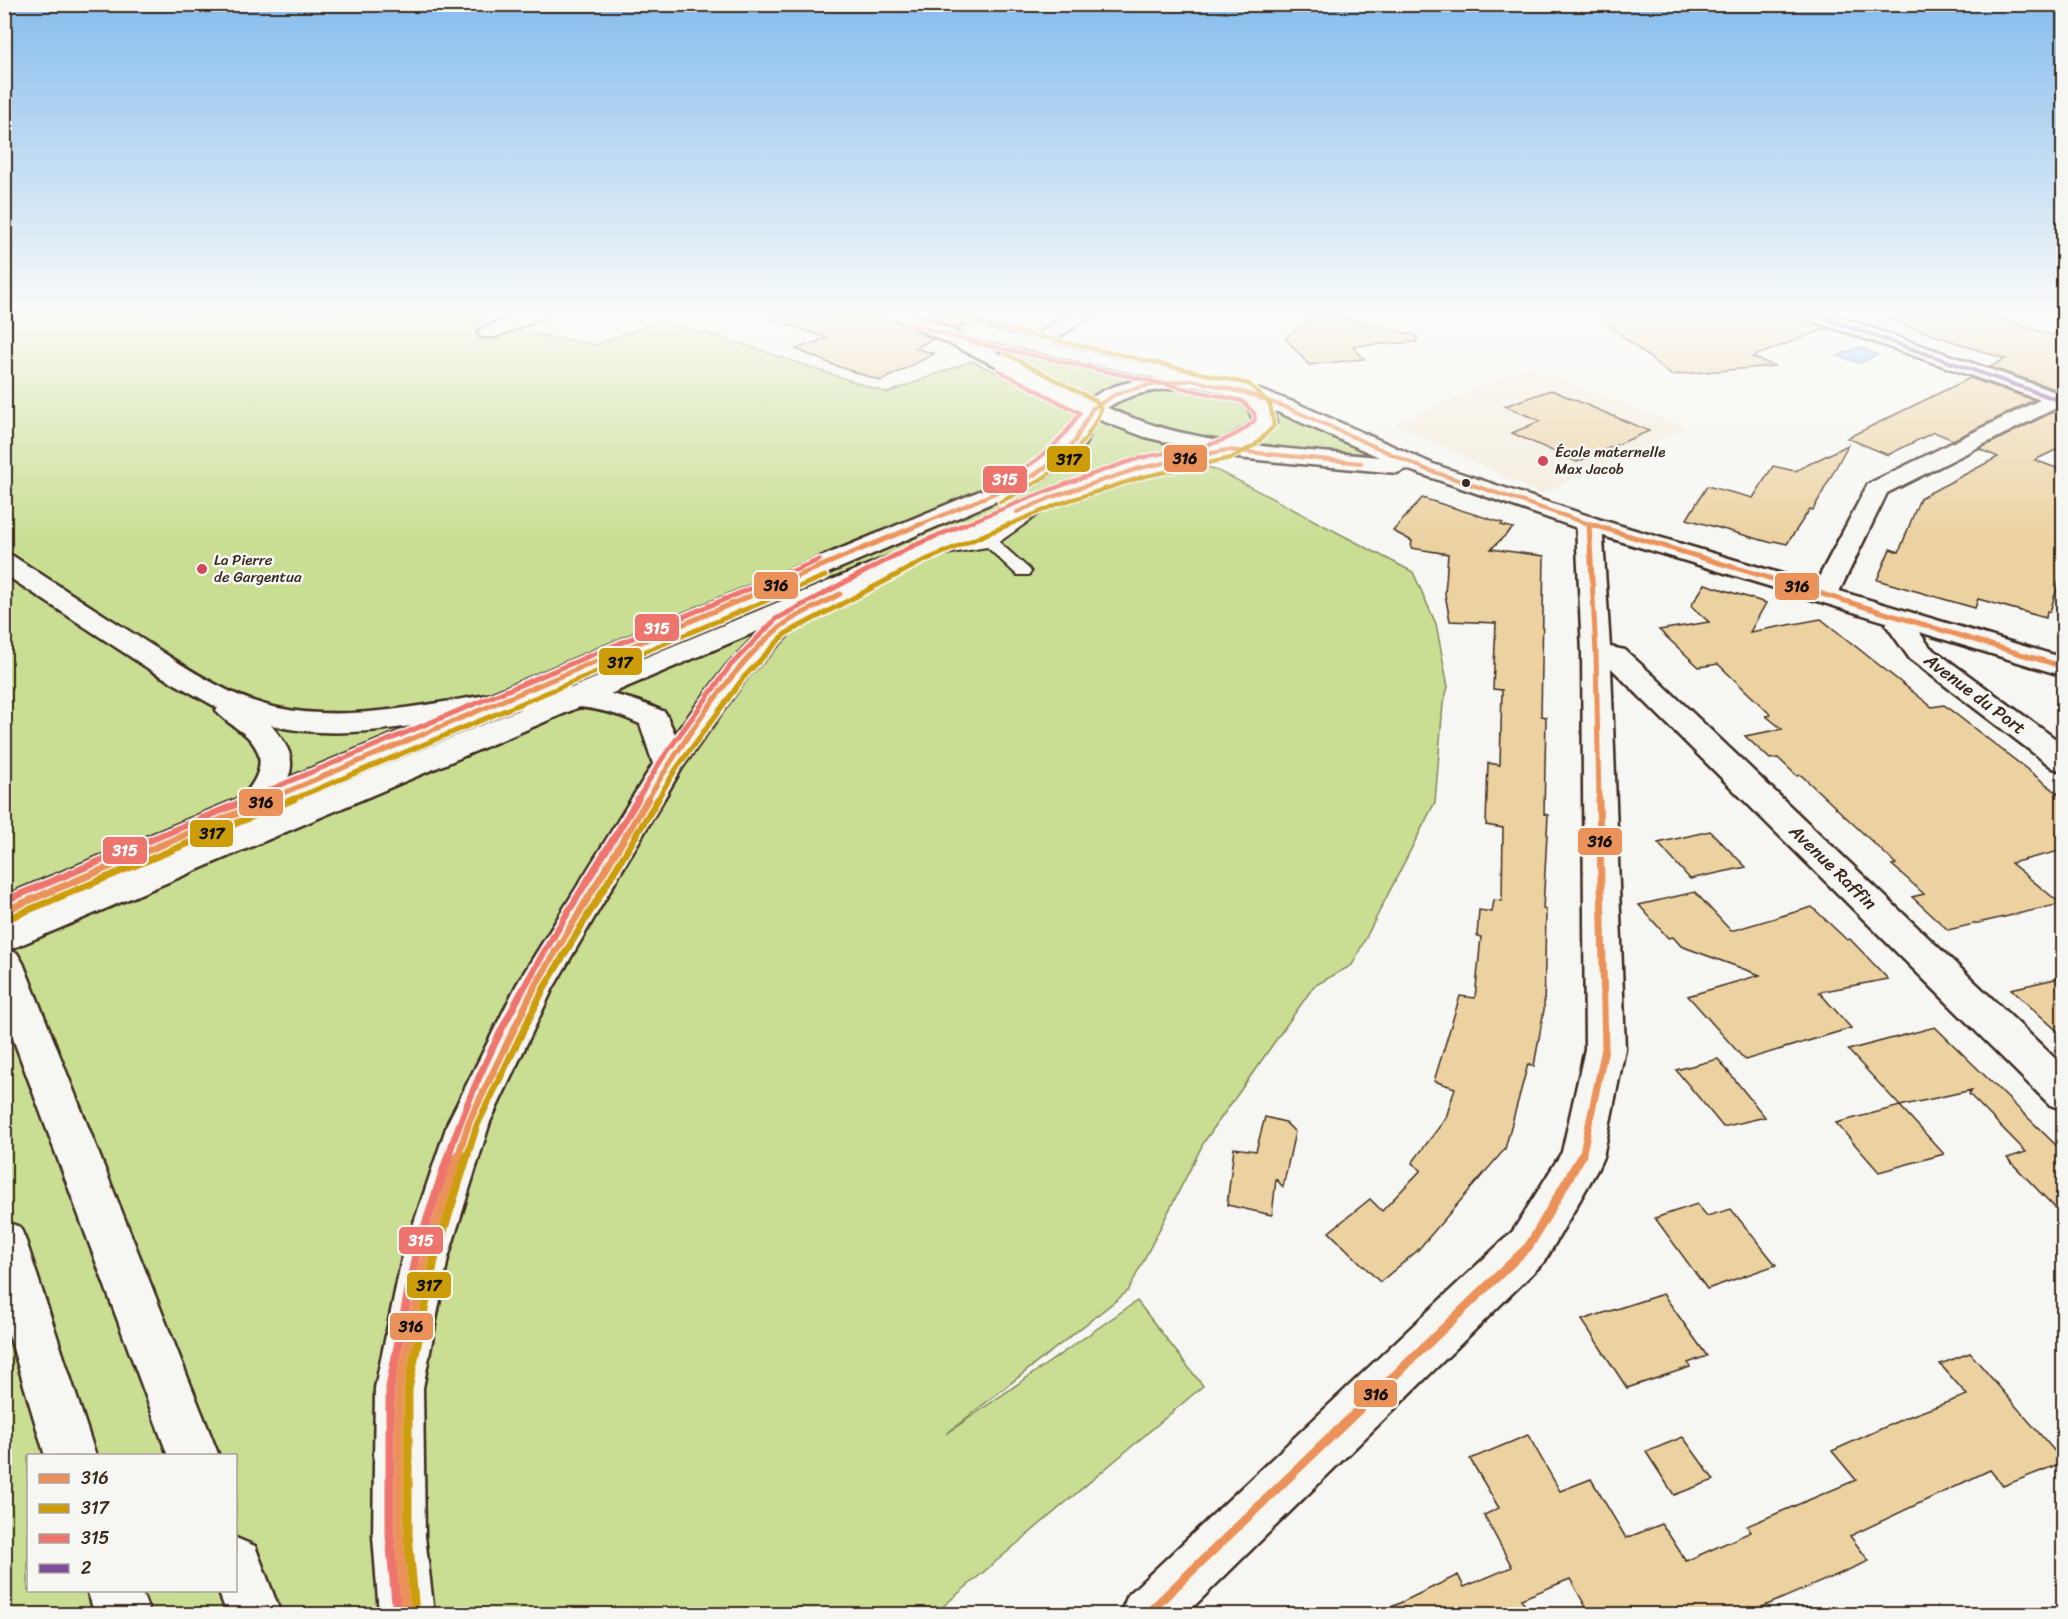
<svg xmlns="http://www.w3.org/2000/svg" width="2068" height="1619" font-family="Sriracha,sans-serif">
	<style>
		.built { fill: #f3ebda }
		.green { fill: #c9de93; stroke: #828458; stroke-width: 1.5; fill-rule: evenodd }
		.water { fill: #96cbf4; stroke: #728b9e; stroke-width: 1.5 }
		.building { fill: #ecd2a1; stroke: #3b2a1e; stroke-width: 1.5 }
		.lines { fill: none; stroke-linecap: round; stroke-linejoin: round }
		.service-casing { stroke: #3b2a1e; stroke-width: 4 }
		.minor-casing { stroke: #3b2a1e; stroke-width: 5 }
		.tertiary-casing { stroke: #3b2a1e; stroke-width: 5 }
		.secondary-casing { stroke: #3b2a1e; stroke-width: 5 }
		.primary-casing { stroke: #3b2a1e; stroke-width: 5 }
		.trunk-casing { stroke: #3b2a1e; stroke-width: 5 }
		.service { fill: #f6f6f2; fill-rule: evenodd }
		.minor { fill: #f6f6f2; fill-rule: evenodd }
		.tertiary { fill: #f6f6f2; fill-rule: evenodd }
		.secondary { fill: #f6f6f2; fill-rule: evenodd }
		.primary { fill: #f6f6f2; fill-rule: evenodd }
		.trunk { fill: #f6f6f2; fill-rule: evenodd }
		.bus-1-far3-casing { stroke: #f6f6f2; stroke-width: 7 }
		.bus-1-far2-casing { stroke: #f6f6f2; stroke-width: 9 }
		.bus-1-far1-casing { stroke: #f6f6f2; stroke-width: 11 }
		.bus-1-casing { stroke: #f6f6f2; stroke-width: 14 }
		.bus-2-far3-casing { stroke: #f6f6f2; stroke-width: 7 }
		.bus-2-far2-casing { stroke: #f6f6f2; stroke-width: 9 }
		.bus-2-far1-casing { stroke: #f6f6f2; stroke-width: 11 }
		.bus-2-casing { stroke: #f6f6f2; stroke-width: 14 }
		.bus-3-far3-casing { stroke: #f6f6f2; stroke-width: 7 }
		.bus-3-far2-casing { stroke: #f6f6f2; stroke-width: 9 }
		.bus-3-far1-casing { stroke: #f6f6f2; stroke-width: 11 }
		.bus-3-casing { stroke: #f6f6f2; stroke-width: 14 }
		.bus-4-casing { stroke: #f6f6f2; stroke-width: 7 }
		.bus-1-far3 { stroke: #ea925a; stroke-width: 4 }
		.bus-1-far2 { stroke: #ea925a; stroke-width: 5 }
		.bus-1-far1 { stroke: #ea925a; stroke-width: 7 }
		.bus-1 { stroke: #ea925a; stroke-width: 9 }
		.bus-2-far3 { stroke: #cc9d08; stroke-width: 4 }
		.bus-2-far2 { stroke: #cc9d08; stroke-width: 5 }
		.bus-2-far1 { stroke: #cc9d08; stroke-width: 7 }
		.bus-2 { stroke: #cc9d08; stroke-width: 9 }
		.bus-3-far3 { stroke: #ee756d; stroke-width: 4 }
		.bus-3-far2 { stroke: #ee756d; stroke-width: 5 }
		.bus-3-far1 { stroke: #ee756d; stroke-width: 7 }
		.bus-3 { stroke: #ee756d; stroke-width: 9 }
		.bus-4 { stroke: #7c4f9a; stroke-width: 4 }
		.poi-dot { fill: #d1495b; stroke: #f6f6f2; stroke-width: 2 }
		.bus-dot { fill: #3b2a1e; stroke: #f6f6f2; stroke-width: 2 }
		.labels { text-anchor: middle; stroke-width: 5; stroke-linejoin: round; paint-order: stroke }
		.far-poi-label { font-size: 15px; fill: #3b2a1e; stroke: #f6f6f2; text-anchor: start }
		.street-label { font-size: 18px; fill: #3b2a1e; stroke: #f6f6f2 }
		.line-badge { stroke: #f6f6f2; stroke-width: 2 }
		.badge-label { font-size: 16px; text-anchor: middle; font-weight: bold; fill: #fff }
		.pale-badge-label { font-size: 16px; text-anchor: middle; font-weight: bold; fill: #111 }
	</style>
	<rect width="100%" height="100%" fill="#f6f6f2"/>
	<filter id="ink" filterUnits="userSpaceOnUse"><feTurbulence type="fractalNoise" baseFrequency=".0167" numOctaves="2"/><feDisplacementMap in="SourceGraphic" scale="12" xChannelSelector="R" yChannelSelector="G"/><feConvolveMatrix kernelMatrix="1 2 1 2 8 2 1 2 1" color-interpolation-filters="sRGB"/></filter>
	<g filter="url(#ink)">
		<path class="built" d="M 1527,367 L 1687,428 L 1540,494 L 1395,424 Z"/>
		<path class="green" d="M 5,314 L 473,314 L 518,331 L 594,345 L 658,322 L 718,336 L 887,393 L 971,361 L 1105,421 L 1188,447 L 1177,453 L 1233,478 L 1413,572 L 1436,624 L 1448,687 L 1443,704 L 1435,802 L 1352,965 L 1314,986 L 1204,1142 L 1128,1291 L 946,1434 L 1137,1301 L 1203,1386 L 934,1614 L 5,1614 ZM 28,1456 L 236,1456 L 236,1590 L 28,1590 Z
			M 1033,350 L 1155,377 L 1101,395 L 1081,395 L 1014,360 Z
			M 1182,387 C 1207,387 1232,392 1251,409 L 1253,421 L 1250,425 L 1224,442 C 1185,435 1148,426 1111,408 L 1123,399 Z
			M 1279,412 L 1392,460 L 1255,447 L 1269,430 L 1274,413 Z"/>
		<path class="water" d="M 1858,347 L 1878,355 L 1859,363 L 1838,356 Z"/>
		<path class="building" d="M 771,314 L 890,314 L 894,320 L 933,339 L 915,348 L 934,354 L 881,381 L 831,364 L 796,349 L 827,338 L 771,319 Z
			M 923,314 L 982,314 L 953,328 Z
			M 1316,314 L 1328,314 L 1417,336 L 1417,342 L 1353,346 L 1364,359 L 1309,365 L 1285,338 Z
			M 1595,314 L 1800,314 L 1804,320 L 1827,328 L 1752,357 L 1775,366 L 1671,375 Z
			M 1887,314 L 1984,314 L 2051,335 L 2064,332 L 2064,392 L 1990,367 L 2005,359 L 1886,319 Z
			M 1970,378 L 2034,400 L 1953,440 L 1934,432 L 1888,455 L 1847,438 Z
			M 1551,390 L 1649,431 L 1577,462 L 1512,433 L 1540,421 L 1505,406 Z
			M 2059,409 L 2064,410 L 2064,446 L 2035,460 L 2064,471 L 2064,564 L 2050,612 L 2047,611 L 2046,618 L 1978,599 L 1975,608 L 1877,580 L 1890,549 L 1899,552 L 1920,498 L 1998,457 L 1979,449 Z
			M 1848,445 L 1813,510 L 1810,509 L 1787,544 L 1774,541 L 1772,543 L 1687,519 L 1707,486 L 1753,498 L 1773,466 L 1795,471 Z
			M 1422,498 L 1503,523 L 1501,525 L 1513,528 L 1491,549 L 1544,556 L 1541,716 L 1546,717 L 1544,814 L 1548,815 L 1543,909 L 1546,910 L 1544,1010 L 1534,1066 L 1528,1064 L 1505,1149 L 1417,1251 L 1380,1282 L 1329,1232 L 1370,1199 L 1382,1211 L 1421,1170 L 1412,1163 L 1446,1118 L 1455,1088 L 1434,1081 L 1460,996 L 1475,998 L 1481,937 L 1477,936 L 1479,910 L 1492,912 L 1494,900 L 1502,901 L 1503,828 L 1486,825 L 1488,763 L 1500,765 L 1502,690 L 1493,689 L 1496,623 L 1450,621 L 1445,594 L 1448,554 L 1411,548 L 1412,541 L 1393,531 Z
			M 1705,584 L 1766,603 L 1750,632 L 1821,619 L 1932,707 L 1944,705 L 2064,798 L 2064,850 L 2011,863 L 2061,904 L 1948,930 L 1912,897 L 1924,894 L 1892,865 L 1896,864 L 1801,775 L 1797,776 L 1778,758 L 1770,759 L 1745,736 L 1782,729 L 1766,716 L 1771,715 L 1718,664 L 1699,667 L 1659,630 L 1709,622 L 1691,606 Z
			M 1710,831 L 1746,867 L 1690,879 L 1658,843 Z
			M 1695,892 L 1731,931 L 1812,907 L 1847,940 L 1850,939 L 1888,979 L 1819,992 L 1851,1028 L 1745,1060 L 1688,996 L 1760,975 L 1681,946 L 1673,937 L 1668,938 L 1639,905 Z
			M 2064,977 L 2064,1037 L 2011,989 Z
			M 1935,1027 L 2064,1153 L 2064,1217 L 2007,1158 L 2026,1152 L 1969,1094 L 1972,1090 L 1900,1106 L 1848,1050 Z
			M 1718,1059 L 1765,1117 L 1723,1127 L 1676,1070 Z
			M 1900,1106 L 1944,1154 L 1879,1172 L 1836,1123 Z
			M 1265,1117 L 1285,1122 L 1295,1132 L 1283,1187 L 1276,1179 L 1272,1215 L 1227,1205 L 1234,1148 L 1256,1151 Z
			M 1697,1204 L 1707,1216 L 1731,1209 L 1776,1265 L 1707,1289 L 1655,1218 Z
			M 1663,1294 L 1707,1356 L 1688,1363 L 1690,1367 L 1627,1388 L 1582,1320 Z
			M 1970,1353 L 2064,1462 L 2003,1486 L 1990,1470 L 1850,1536 L 1869,1561 L 1746,1614 L 1590,1614 L 1570,1579 L 1521,1599 L 1530,1614 L 1377,1614 L 1458,1575 L 1464,1587 L 1512,1567 L 1484,1515 L 1499,1508 L 1470,1459 L 1528,1435 L 1560,1491 L 1591,1479 L 1626,1538 L 1662,1524 L 1686,1561 L 1751,1532 L 1747,1526 L 1856,1480 L 1832,1451 L 1905,1418 L 1967,1395 L 1940,1364 Z
			M 1683,1437 L 1714,1480 L 1674,1495 L 1646,1452 Z"/>
		<g class="lines">
			<g class="service-casing">
				<path id="service" d="M 1045,499 L 1050,500 L 1052,503 L 1050,506 L 999,542 L 1029,569 L 1031,572 L 1029,575 L 1017,575 L 987,547 L 929,557 L 921,552 L 929,547 L 985,538 Z"/>
			</g>
			<g class="minor-casing">
				<path id="minor" d="M 519,314 L 547,314 L 544,318 L 495,337 L 481,337 L 478,333 L 481,329 Z
					M 1070,314 L 1094,314 L 1041,349 L 1027,349 L 1024,345 L 1027,341 Z
					M 2056,392 L 2064,394 L 2064,404 L 1887,493 L 1838,594 L 1834,600 L 1824,602 L 1814,600 L 1810,594 L 1868,484 Z
					M 1589,516 L 1598,519 L 1602,524 L 1610,647 L 1625,650 L 1656,678 L 2064,1067 L 2064,1110 L 2050,1105 L 1611,668 L 1625,1049 L 1603,1157 L 1597,1170 L 1545,1261 L 1186,1614 L 1120,1614 L 1128,1595 L 1513,1231 L 1562,1152 L 1585,1049 L 1582,653 L 1576,524 L 1580,519 Z
					M 1902,611 L 1912,613 L 1916,619 L 1914,625 L 1930,647 L 2064,745 L 2064,771 L 2053,768 L 1910,659 L 1886,625 L 1892,613 Z"/>
			</g>
			<g class="tertiary-casing">
				<path id="tertiary" d="M 892,314 L 918,314 L 962,335 L 959,331 L 962,327 L 969,325 L 1199,376 L 1203,380 L 1199,384 L 1192,386 L 964,336 C 1029,366 1092,408 1163,428 C 1233,447 1307,450 1379,457 L 1280,413 L 1238,398 L 1235,393 L 1238,388 L 1254,388 L 1296,403 L 1433,464 L 1598,519 L 2064,658 L 2064,676 L 1580,529 L 1406,469 L 1397,473 L 1227,457 L 1145,437 L 1084,414 L 994,365 L 895,318 Z
					M 1802,314 L 1831,314 L 2064,395 L 2064,408 L 1805,318 Z"/>
			</g>
			<g class="secondary-casing">
				<path id="secondary" d="M 1192,374 C 1227,382 1267,381 1276,423 C 1247,465 1180,465 1136,477 C 1111,484 1086,493 1061,502 L 4,952 L 4,896 L 1018,475 C 1034,464 1052,455 1065,438 C 1072,429 1075,415 1083,406 C 1107,378 1159,378 1192,374 ZM 1192,386 C 1216,392 1248,393 1253,421 C 1220,448 1182,451 1141,461 C 1108,470 1076,480 1044,492 L 188,847 L 1034,485 C 1053,473 1072,462 1085,444 C 1091,434 1094,419 1103,411 C 1129,391 1161,390 1192,386 Z"/>
			</g>
			<g class="primary-casing">
				<path id="primary" d="M 917,546 L 926,548 L 930,554 L 926,560 L 790,633 L 747,677 L 682,768 L 553,988 L 490,1122 L 448,1258 L 423,1388 L 425,1536 L 434,1614 L 379,1614 L 373,1536 L 375,1388 L 402,1258 L 448,1122 L 517,984 L 653,764 L 640,724 C 588,700 556,706 501,711 L 490,708 L 486,702 L 490,696 C 550,680 609,687 665,712 L 675,734 L 727,665 L 770,621 L 908,548 Z"/>
			</g>
			<g class="trunk-casing">
				<path id="trunk" d="M 4,554 L 13,556 C 61,587 108,618 156,648 C 193,672 234,699 278,708 C 350,723 429,703 501,693 L 512,696 L 516,702 L 512,708 L 501,711 C 428,722 345,744 271,725 C 281,738 292,749 291,766 C 290,797 218,861 191,872 C 183,876 177,874 169,872 L 164,863 L 169,854 C 194,836 278,787 256,748 C 247,730 226,725 216,710 L 218,708 L 152,671 L 4,574 Z
					M 4,949 L 17,953 L 23,963 L 219,1456 L 168,1456 L 4,1014 Z
					M 4,1221 L 20,1227 L 26,1241 L 96,1456 L 45,1456 L 4,1318 Z
					M 236,1538 L 255,1546 L 281,1614 L 227,1614 L 218,1590 L 236,1590 Z
					M 87,1590 L 141,1590 L 150,1614 L 95,1614 Z"/>
			</g>
			<use href="#service" class="service"/>
			<use href="#minor" class="minor"/>
			<use href="#tertiary" class="tertiary"/>
			<use href="#secondary" class="secondary"/>
			<use href="#primary" class="primary"/>
			<use href="#trunk" class="trunk"/>
			<g class="bus-1-far3-casing">
				<path id="bus-1-far3" d="M 1017,512 L 1055,496 L 1140,468 L 1227,450 L 1361,463
					M 917,526 L 1026,480 L 1057,460 L 1075,441 L 1092,409 L 1116,394 L 1144,386 L 1192,380 L 1246,393 L 1288,408 L 1425,469 L 1595,526"/>
			</g>
			<g class="bus-1-far2-casing">
				<path id="bus-1-far2" d="M 1589,524 L 1596,653 L 1599,800
					M 1590,524 L 2064,667
					M 267,800 L 921,524
					M 647,800 C 680,746 731,667 779,628 C 796,614 821,605 840,594"/>
			</g>
			<g class="bus-1-far1-casing">
				<path id="bus-1-far1" d="M 4,911 L 271,799
					M 458,1157 L 469,1122 L 536,984 L 648,799
					M 1582,1157 L 1605,1049 L 1599,799"/>
			</g>
			<g class="bus-1-casing">
				<path id="bus-1" d="M 406,1614 L 399,1536 L 399,1388 L 425,1258 L 458,1155
					M 1147,1614 L 1529,1246 L 1582,1155"/>
			</g>
			<g class="bus-2-far3-casing">
				<path id="bus-2-far3" d="M 941,314 L 1249,384 L 1270,404 L 1274,426 L 1255,445 L 1231,458 L 1142,477 L 1058,504 L 1006,526
					M 1000,502 C 1044,481 1083,456 1101,409 L 1096,401 L 1006,354"/>
			</g>
			<g class="bus-2-far2-casing">
				<path id="bus-2-far2" d="M 291,800 L 825,576
					M 657,800 L 676,769 L 744,677 L 785,634 L 921,562 L 1010,524"/>
			</g>
			<g class="bus-2-far1-casing">
				<path id="bus-2-far1" d="M 7,919 L 294,799
					M 467,1157 L 477,1125 L 544,988 L 658,799"/>
			</g>
			<g class="bus-2-casing">
				<path id="bus-2" d="M 415,1613 L 408,1536 L 408,1389 L 434,1260 L 467,1155"/>
			</g>
			<g class="bus-3-far3-casing">
				<path id="bus-3-far3" d="M 905,323 L 981,344 L 1242,401 L 1254,413 L 1255,420 C 1223,452 1175,447 1134,460 C 1075,479 1018,502 961,526
					M 992,486 C 1029,468 1058,448 1080,413 L 998,370"/>
			</g>
			<g class="bus-3-far2-casing">
				<path id="bus-3-far2" d="M 245,800 L 819,560
					M 637,800 L 662,759 L 730,666 L 776,619 L 913,546 L 965,524"/>
			</g>
			<g class="bus-3-far1-casing">
				<path id="bus-3-far1" d="M 4,901 L 249,799
					M 448,1157 C 490,1028 568,913 638,799"/>
			</g>
			<g class="bus-3-casing">
				<path id="bus-3" d="M 397,1614 L 390,1536 L 390,1387 L 416,1255 L 449,1155"/>
			</g>
			<g class="bus-4-casing">
				<path id="bus-4" d="M 1812,314 L 2064,402"/>
			</g>
			<use href="#bus-1-far3" class="bus-1-far3"/>
			<use href="#bus-1-far2" class="bus-1-far2"/>
			<use href="#bus-1-far1" class="bus-1-far1"/>
			<use href="#bus-1" class="bus-1"/>
			<use href="#bus-2-far3" class="bus-2-far3"/>
			<use href="#bus-2-far2" class="bus-2-far2"/>
			<use href="#bus-2-far1" class="bus-2-far1"/>
			<use href="#bus-2" class="bus-2"/>
			<use href="#bus-3-far3" class="bus-3-far3"/>
			<use href="#bus-3-far2" class="bus-3-far2"/>
			<use href="#bus-3-far1" class="bus-3-far1"/>
			<use href="#bus-3" class="bus-3"/>
			<use href="#bus-4" class="bus-4"/>
		</g>
	</g>
	<linearGradient id="sky" x2="0" y2="1"><stop stop-color="#87bded"/><stop offset="0.58" stop-color="#fbfbf9"/><stop offset="1" stop-color="#fbfbf9" stop-opacity="0"/></linearGradient>
	<rect width="2068" height="541" fill="url(#sky)"/>
	<g class="poi-dot">
		<circle cx="1543" cy="461" r="6"/>
		<circle cx="202" cy="569" r="6"/>
	</g>
	<circle class="bus-dot" cx="1466" cy="483" r="5"/>
	<g class="labels">
		<g class="far-poi-label">
			<text x="1555" y="457">École maternelle<tspan x="1555" dy="17">Max Jacob</tspan></text>
			<text x="214" y="565">La Pierre<tspan x="214" dy="17">de Gargentua</tspan></text>
		</g>
		<g class="street-label">
			<text transform="translate(1975 694) rotate(37)" y="6">Avenue du Port</text>
			<text transform="translate(1833 867) rotate(44)" y="6">Avenue Raffin</text>
		</g>
	</g>
	<g class="line-badge">
		<rect x="1163" y="444" width="45" height="29" rx="6" fill="#ea925a"/>
		<rect x="1046" y="445" width="45" height="28" rx="6" fill="#cc9d08"/>
		<rect x="982" y="465" width="46" height="29" rx="6" fill="#ee756d"/>
		<rect x="753" y="571" width="46" height="29" rx="6" fill="#ea925a"/>
		<rect x="1774" y="572" width="46" height="29" rx="6" fill="#ea925a"/>
		<rect x="634" y="613" width="46" height="29" rx="6" fill="#ee756d"/>
		<rect x="598" y="647" width="45" height="29" rx="6" fill="#cc9d08"/>
		<rect x="238" y="788" width="46" height="29" rx="6" fill="#ea925a"/>
		<rect x="189" y="819" width="45" height="29" rx="6" fill="#cc9d08"/>
		<rect x="1577" y="827" width="46" height="29" rx="6" fill="#ea925a"/>
		<rect x="102" y="836" width="46" height="29" rx="6" fill="#ee756d"/>
		<rect x="398" y="1226" width="46" height="29" rx="6" fill="#ee756d"/>
		<rect x="406" y="1271" width="46" height="28" rx="6" fill="#cc9d08"/>
		<rect x="389" y="1312" width="45" height="29" rx="6" fill="#ea925a"/>
		<rect x="1353" y="1379" width="45" height="29" rx="6" fill="#ea925a"/>
	</g>
	<g class="badge-label">
		<text x="1005" y="485">315</text>
		<text x="657" y="634">315</text>
		<text x="125" y="856">315</text>
		<text x="421" y="1246">315</text>
	</g>
	<g class="pale-badge-label">
		<text x="1185" y="464">316</text>
		<text x="1069" y="465">317</text>
		<text x="776" y="591">316</text>
		<text x="1797" y="592">316</text>
		<text x="620" y="668">317</text>
		<text x="261" y="808">316</text>
		<text x="212" y="839">317</text>
		<text x="1600" y="847">316</text>
		<text x="429" y="1291">317</text>
		<text x="411" y="1332">316</text>
		<text x="1376" y="1400">316</text>
	</g>
	<rect width="2068" height="1619" fill="none" stroke="#f6f6f2" stroke-width="24"/>
	<rect x="12" y="12" width="2044" height="1595" fill="none" stroke="#3b2a1e" stroke-width="2" filter="url(#ink)"/>
	<rect x="27" y="1454" width="210" height="138" fill="#f6f6f2" stroke="#aba49d" stroke-width="1.5"/>
	<rect x="39" y="1474" width="30" height="9" fill="#ea925a" stroke="#aba49d" stroke-width="1.5"/>
	<text x="81" y="1484" font-size="18" fill="#3b2a1e">316</text>
	<rect x="39" y="1504" width="30" height="9" fill="#cc9d08" stroke="#aba49d" stroke-width="1.5"/>
	<text x="81" y="1514" font-size="18" fill="#3b2a1e">317</text>
	<rect x="39" y="1534" width="30" height="9" fill="#ee756d" stroke="#aba49d" stroke-width="1.5"/>
	<text x="81" y="1544" font-size="18" fill="#3b2a1e">315</text>
	<rect x="39" y="1564" width="30" height="9" fill="#7c4f9a" stroke="#aba49d" stroke-width="1.5"/>
	<text x="81" y="1574" font-size="18" fill="#3b2a1e">2</text>
</svg>
